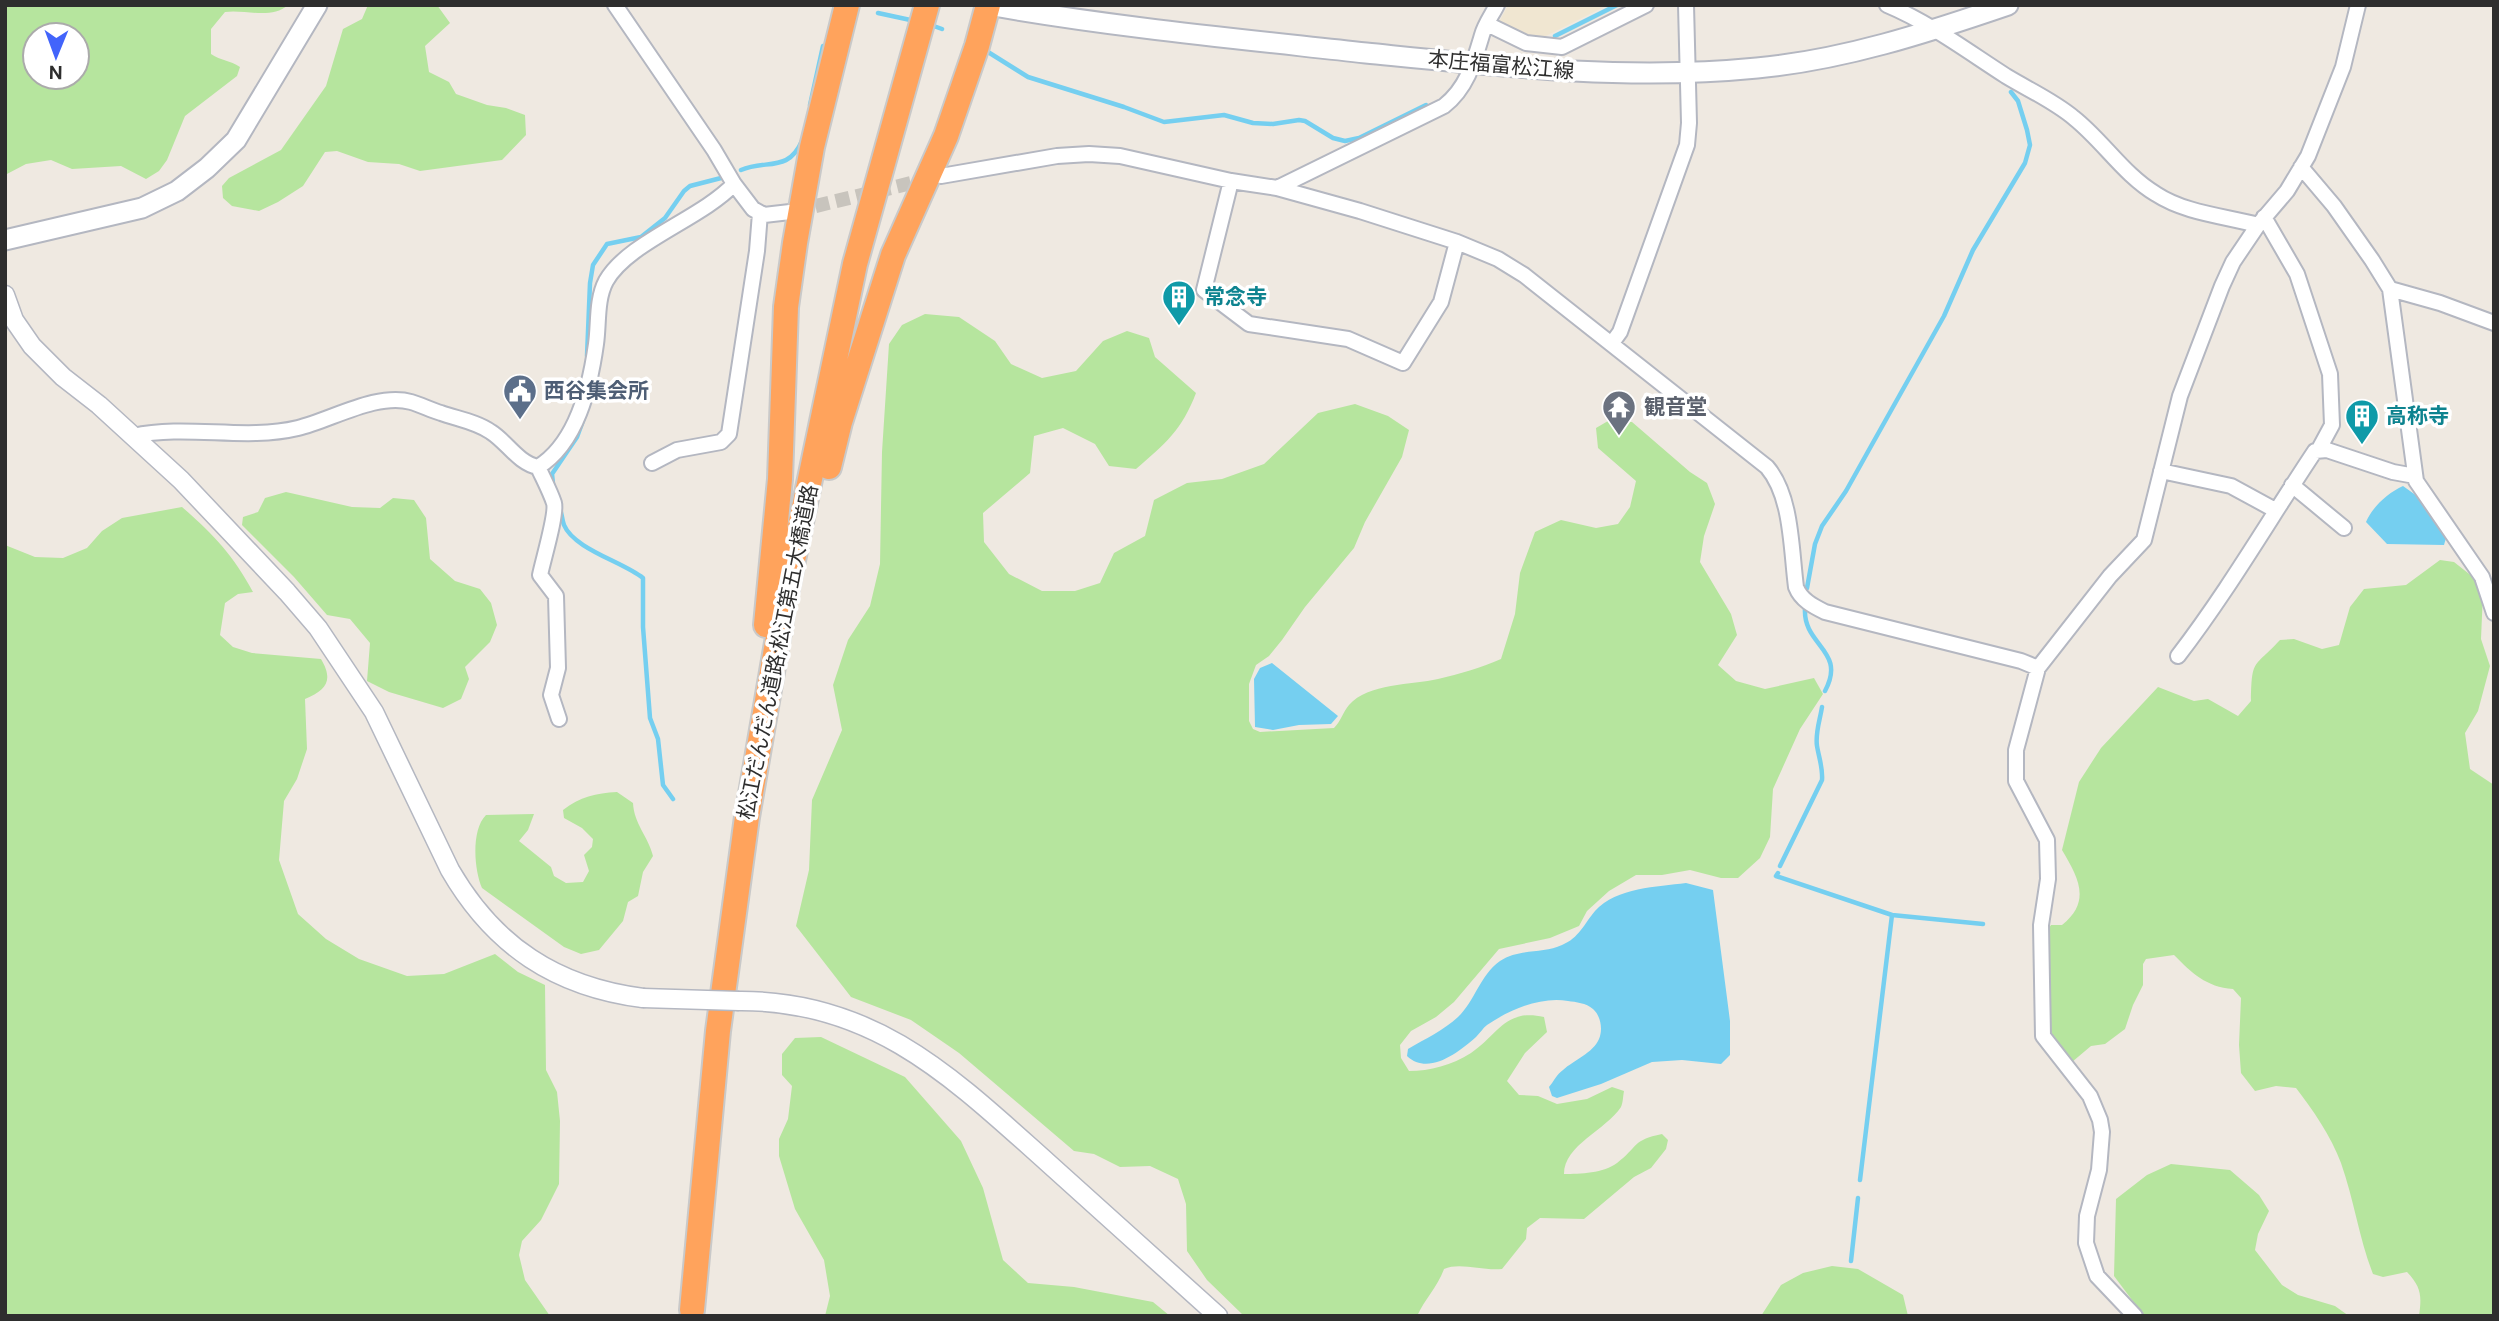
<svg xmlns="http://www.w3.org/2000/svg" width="2499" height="1321" font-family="'DM Sans','Noto Sans JP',sans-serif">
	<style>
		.education { fill: #f0e6d1 }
		.green { fill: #b6e59e; fill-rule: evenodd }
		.water { fill: #75cff0 }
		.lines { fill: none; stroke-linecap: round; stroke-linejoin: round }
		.stream { stroke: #75cff0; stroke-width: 4.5 }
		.minor-tunnel { stroke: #c8c4bd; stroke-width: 14; stroke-dasharray: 14 7; stroke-linecap: butt }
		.minor-casing { stroke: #b4b7c1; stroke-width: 18 }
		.tertiary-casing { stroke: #b4b7c1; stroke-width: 21 }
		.secondary-casing { stroke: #b4b7c1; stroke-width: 23 }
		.motorway-casing { stroke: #c9c9c9; stroke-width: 28 }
		.minor { stroke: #fff; stroke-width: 14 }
		.tertiary { stroke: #fff; stroke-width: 18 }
		.secondary { stroke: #fff; stroke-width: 19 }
		.motorway { stroke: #ffa35c; stroke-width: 24 }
		.tertiary-bridge-casing { stroke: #b4b7c1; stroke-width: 21; stroke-linecap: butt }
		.tertiary-bridge { stroke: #fff; stroke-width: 18 }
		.labels { text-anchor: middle; stroke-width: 7; stroke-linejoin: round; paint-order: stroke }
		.street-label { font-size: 21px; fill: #2e2e2e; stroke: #fff }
		.culture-label { font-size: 21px; font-weight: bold; fill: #0d838f; stroke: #fff; text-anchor: start }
		.service-label { font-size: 21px; font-weight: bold; fill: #4e5e75; stroke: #fff; text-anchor: start }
		.worship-label { font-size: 21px; font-weight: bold; fill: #5b616d; stroke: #fff; text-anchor: start }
	</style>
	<rect width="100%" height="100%" fill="#efe9e1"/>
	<path class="education" d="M 1508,5 L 1608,5 L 1538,40 L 1522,39 L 1498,24 Z"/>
	<path class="green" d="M 5,5 L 288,5 C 271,20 245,9 225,12 L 211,29 L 211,54 C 221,61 230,60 240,67 L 237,76 L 185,116 L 167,160 L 159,171 L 146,179 L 121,166 L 72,169 L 51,160 L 26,164 L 5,175 ZM 77,35 L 77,77 L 35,77 L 35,35 Z
		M 368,5 L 437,5 L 450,23 L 425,46 L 429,72 L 449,82 L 456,94 L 487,105 L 506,108 L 525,115 L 526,135 L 502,160 L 420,171 L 399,164 L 368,162 L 337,151 L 325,152 L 303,186 L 278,202 L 259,211 L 232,206 L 223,198 L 222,186 L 229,178 L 281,150 L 326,86 L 343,29 L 362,19 Z
		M 925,314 L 959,317 L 995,341 L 1011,364 L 1042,378 L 1076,371 L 1103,341 L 1127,331 L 1149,338 L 1155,357 L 1196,393 C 1182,430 1165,444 1136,469 L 1109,466 L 1095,444 L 1063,428 L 1034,436 L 1030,473 L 983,513 L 984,542 L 1009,574 L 1042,591 L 1075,591 L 1100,583 L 1114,553 L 1145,536 L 1154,500 L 1187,483 L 1222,479 L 1264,464 L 1318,413 L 1355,404 L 1388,416 L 1409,430 L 1402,457 L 1365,522 L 1354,548 L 1305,607 L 1282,640 L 1269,656 L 1256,665 L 1249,684 L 1249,721 L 1253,729 L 1260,732 L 1334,728 C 1341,721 1343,712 1349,705 C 1368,683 1412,685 1438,679 C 1460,674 1480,668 1501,659 L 1515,614 L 1520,573 L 1535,532 L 1561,520 L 1596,528 L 1618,524 L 1630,507 L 1636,481 L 1598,448 L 1596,428 L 1608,421 L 1632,422 L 1690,472 L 1707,483 L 1715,504 L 1704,536 L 1700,562 L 1731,614 L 1737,635 L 1718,665 L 1736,681 L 1765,689 L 1814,678 L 1823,694 L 1800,729 L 1773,789 L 1770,837 L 1760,858 L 1738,878 L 1721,878 L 1690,870 L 1662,875 L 1636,875 L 1609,891 L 1587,911 L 1579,926 L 1550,938 L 1499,949 L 1454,1002 L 1436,1017 L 1411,1031 L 1400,1045 L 1401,1058 L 1409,1071 C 1430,1071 1452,1065 1471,1053 C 1498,1035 1505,1008 1544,1017 L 1547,1032 L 1525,1053 L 1507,1081 L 1519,1095 L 1538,1096 L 1557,1104 L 1587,1099 L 1612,1087 L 1624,1091 C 1623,1096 1623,1103 1621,1107 C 1606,1130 1564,1145 1564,1174 C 1580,1174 1604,1173 1617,1163 C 1638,1147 1632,1140 1662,1134 L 1668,1140 L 1666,1149 L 1651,1168 L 1634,1177 L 1584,1219 L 1540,1218 L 1527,1228 L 1526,1239 L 1502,1269 C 1482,1271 1460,1262 1444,1269 C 1438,1286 1425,1299 1417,1316 L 1244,1316 L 1207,1280 L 1187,1251 L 1186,1204 L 1178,1179 L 1150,1166 L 1120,1167 L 1094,1154 L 1074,1151 L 959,1053 L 911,1020 L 851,997 L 796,926 L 809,870 L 812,800 L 842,730 L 833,685 L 848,640 L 870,606 L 880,564 L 882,452 L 889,344 L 902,325 Z
		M 286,492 L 352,507 L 380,508 L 393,498 L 414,500 L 426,518 L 430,559 L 455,581 L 480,589 L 491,603 L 497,625 L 490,642 L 465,667 L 469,679 L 461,699 L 443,708 L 389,692 L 367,681 L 370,643 L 350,619 L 327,615 L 294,577 L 242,525 L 243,517 L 258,512 L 265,498 Z
		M 182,507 C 214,535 233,555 253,592 L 238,594 L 225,603 L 220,635 L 233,647 L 252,653 L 321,659 C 334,681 326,690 305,699 L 307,749 L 297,779 L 284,801 L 279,860 L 298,914 L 326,939 L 359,959 L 407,976 L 444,974 L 495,954 L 518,972 L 545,985 L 546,1070 L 557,1092 L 560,1121 L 559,1184 L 541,1220 L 522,1241 L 519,1255 L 525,1280 L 550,1316 L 5,1316 L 5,545 L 35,557 L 63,558 L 87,548 L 102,531 L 122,518 Z
		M 2440,560 L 2454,562 L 2473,577 L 2483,592 L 2481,639 L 2490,666 L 2478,711 L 2465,733 L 2470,769 L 2494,785 L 2494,1316 L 2419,1316 C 2422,1295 2421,1287 2407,1272 L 2383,1277 L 2373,1274 C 2359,1238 2354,1200 2341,1163 C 2331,1136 2313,1110 2296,1088 L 2276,1086 L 2255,1091 L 2241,1073 L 2239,1045 L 2241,998 L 2233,989 C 2206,987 2192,973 2174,955 L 2146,959 L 2143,964 L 2143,985 L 2133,1005 L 2125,1029 L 2105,1044 L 2091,1046 L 2072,1062 L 2051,1032 L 2048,1005 L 2047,931 L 2051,925 L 2062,925 C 2092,901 2078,877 2062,850 L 2079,782 L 2101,748 L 2158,687 L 2194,701 L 2208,699 L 2238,716 L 2251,701 C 2252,658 2253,669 2280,640 L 2294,639 L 2322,649 L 2339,645 L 2350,607 L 2364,589 L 2406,585 Z
		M 617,792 L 633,803 C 634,824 648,836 653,856 L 643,872 L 638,896 L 628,902 L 623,921 L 599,950 L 581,954 L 564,947 L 482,888 C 474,870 471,830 486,815 L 534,814 L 528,830 L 519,841 L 551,867 L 554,876 L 566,883 L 583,882 L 589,871 L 584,855 L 592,847 L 593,839 L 582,828 L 564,818 L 563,810 C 580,797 596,793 617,792 Z
		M 821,1037 L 905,1077 L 961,1141 L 983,1188 L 1003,1260 L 1028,1283 L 1074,1287 L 1153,1302 L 1170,1316 L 825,1316 L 830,1296 L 824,1260 L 795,1209 L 779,1156 L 779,1139 L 788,1119 L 792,1086 L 782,1075 L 782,1054 L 795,1038 Z
		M 2171,1164 L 2230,1170 L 2259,1195 L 2269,1211 L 2258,1234 L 2255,1250 L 2282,1285 L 2298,1295 L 2335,1306 L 2349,1316 L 2144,1316 L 2114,1276 L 2116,1199 L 2147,1175 Z
		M 1832,1266 L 1858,1269 L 1903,1295 L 1908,1316 L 1761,1316 L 1781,1285 L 1803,1273 Z"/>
	<path class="water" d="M 2403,486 L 2417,496 L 2446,538 L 2444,545 L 2387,544 L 2366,522 C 2373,506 2388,493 2403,486 Z
		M 1272,663 L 1338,716 L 1331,724 L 1299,725 L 1273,730 L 1255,727 L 1254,679 L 1260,668 Z
		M 1686,883 L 1713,890 L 1730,1021 L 1730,1055 L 1721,1064 L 1682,1060 L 1652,1062 L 1601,1084 L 1557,1098 L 1552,1096 L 1549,1087 C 1554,1081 1557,1074 1563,1070 C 1574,1060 1593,1053 1599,1039 C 1603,1030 1601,1016 1593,1009 C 1586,1003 1576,1002 1568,1001 C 1541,996 1509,1010 1487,1025 C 1483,1028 1480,1033 1476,1037 C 1458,1053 1428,1076 1407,1056 L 1408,1049 C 1425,1039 1444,1030 1458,1017 C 1475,1001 1480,975 1500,961 C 1519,948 1543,954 1562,945 C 1579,938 1584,924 1595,911 C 1617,887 1657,887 1686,883 Z"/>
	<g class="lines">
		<path class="stream" d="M 1967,6 L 1967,5
			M 878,13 L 915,21
			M 931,25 L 942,29
			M 1555,36 L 1617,5
			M 988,52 L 1028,77 L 1124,107 L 1164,122 L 1224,115 L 1253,123 L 1273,124 L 1299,120 L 1305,121 L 1333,138 L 1345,141 L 1359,138 L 1426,105
			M 810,105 L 823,46
			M 741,170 C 766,159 788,173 802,141
			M 587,356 L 590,283 L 593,265 L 607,244 L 641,237 L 665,218 L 684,191 L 690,186 L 725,177
			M 553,484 L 552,474 L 577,437 L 585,415
			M 560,509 C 562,514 562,520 564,525 C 574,549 623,562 643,578 L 643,627 L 650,718 L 658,739 L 663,785 L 673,799
			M 1807,588 L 1815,544 L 1822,526 L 1846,491 L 1870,448 L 1944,316 L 1973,250 L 2025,163 L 2030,145 L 2027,130 L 2018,101 L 2011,92
			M 1805,609 C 1803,646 1847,650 1825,691
			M 1780,866 L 1822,780 C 1823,768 1819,758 1817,746 C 1815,733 1820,720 1822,707
			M 1778,873 L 1776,876 L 1892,915 L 1860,1180
			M 1892,915 L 1983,924
			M 1851,1261 L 1858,1198"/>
		<path class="minor-tunnel" d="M 795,211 L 928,179"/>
		<g class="minor-casing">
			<path id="minor" d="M 615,5 L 714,150 L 734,184 L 753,209 L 764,215 L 790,212
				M 1887,5 C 1930,23 1967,51 2006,76 C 2029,90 2054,101 2074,118 C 2103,141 2124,175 2156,194 C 2185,213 2224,216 2258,225
				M 1487,24 L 1526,43 L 1562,47 L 1646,5
				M 2301,167 L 2334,206 L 2372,260 L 2390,289 L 2416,481 L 2482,577 L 2494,613
				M 941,176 L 1057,156 L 1089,154 L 1120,156 L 1231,181 L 1277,188 L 1360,211 L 1457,242 L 1498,259 L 1524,275 L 1767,467 C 1792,496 1791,549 1796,587 C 1801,600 1813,606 1825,612 L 2021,661 L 2038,668
				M 1231,181 L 1204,290 L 1249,324 L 1348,339 L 1403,363 L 1441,302 L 1457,242
				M 1277,188 L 1444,106 C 1467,88 1474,62 1482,35 C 1485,24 1492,15 1497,5
				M 2264,217 L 2297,274 L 2330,374 L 2332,425 L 2319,449
				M 2390,289 L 2440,303 L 2494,323
				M 1612,343 L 1620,332 L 1687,145 L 1689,123 L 1686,5
				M 133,436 C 188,424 244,441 298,428 C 331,420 378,392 411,402 C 421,405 431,410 441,413 C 458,419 477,422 491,432 C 507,442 518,463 538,467 C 577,443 590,387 596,344 C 599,324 596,300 606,281 C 628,242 701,219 734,184
				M 652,463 L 677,450 L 721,442 L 729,434 L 757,251 L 760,213
				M 538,467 C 543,478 550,491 554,503 C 557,514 543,560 540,575 L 556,596 L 558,668 L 551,695 L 559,719
				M 2161,471 L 2231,486 L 2275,510
				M 2292,485 L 2344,528
				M 2178,656 C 2228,591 2269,520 2315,451 L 2327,450 L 2393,472 L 2415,476
				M 2135,1316 L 2097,1276 L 2086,1243 L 2087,1216 L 2099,1170 L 2102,1132 L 2100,1120 L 2090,1096 L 2043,1036 L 2041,925 L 2048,879 L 2047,840 L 2016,781 L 2016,750 L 2038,668 L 2110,576 L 2144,540 L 2180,396 L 2222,286 L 2233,262 L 2258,225 L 2287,191 L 2308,156 L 2343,67 L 2358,5"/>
		</g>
		<g class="tertiary-casing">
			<path id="tertiary" d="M 5,295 L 14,320 L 32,346 L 63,377 L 99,405 L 181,480 L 287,592 L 318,628 L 374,712 L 450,870 C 494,946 556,987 643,998
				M 739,1001 C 874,1000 953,1078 1047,1162 C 1104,1213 1161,1265 1218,1316"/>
		</g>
		<g class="secondary-casing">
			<path id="secondary" d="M 988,5 C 1113,27 1240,39 1366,53 C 1496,66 1626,81 1757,68 C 1843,60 1926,33 2008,5
				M 5,240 L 142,208 L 177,191 L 207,168 L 236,140 L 317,5"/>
		</g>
		<g class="motorway-casing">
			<path id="motorway" d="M 829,467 L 840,422 L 893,255 L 946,136 L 977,46 L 988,5
				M 766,625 L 780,479 L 786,307 L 795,243 L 812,147 L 847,5
				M 692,1310 L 718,1031 L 747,817 L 783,608 L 855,264 L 927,5"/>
		</g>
		<use href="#minor" class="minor"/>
		<use href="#tertiary" class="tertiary"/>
		<use href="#secondary" class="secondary"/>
		<use href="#motorway" class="motorway"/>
		<g class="tertiary-bridge-casing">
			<path id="tertiary-bridge" d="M 643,998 L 739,1001"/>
		</g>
		<use href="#tertiary-bridge" class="tertiary-bridge"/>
	</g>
	<defs>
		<g id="building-pin" transform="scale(1.75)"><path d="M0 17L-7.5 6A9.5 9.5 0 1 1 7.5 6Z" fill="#0f9aa8" stroke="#fff"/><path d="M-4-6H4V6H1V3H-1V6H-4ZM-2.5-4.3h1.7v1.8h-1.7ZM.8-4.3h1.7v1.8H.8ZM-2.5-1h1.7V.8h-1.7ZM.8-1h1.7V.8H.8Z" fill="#fff"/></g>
		<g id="civic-pin" transform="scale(1.75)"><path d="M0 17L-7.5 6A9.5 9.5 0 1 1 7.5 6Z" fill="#5c6f8a" stroke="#fff"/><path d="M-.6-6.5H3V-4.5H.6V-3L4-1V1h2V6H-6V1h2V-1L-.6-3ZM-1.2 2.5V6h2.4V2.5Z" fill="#fff"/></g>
		<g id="temple-pin" transform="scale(1.75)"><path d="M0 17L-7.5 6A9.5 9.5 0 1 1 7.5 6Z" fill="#6b7280" stroke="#fff"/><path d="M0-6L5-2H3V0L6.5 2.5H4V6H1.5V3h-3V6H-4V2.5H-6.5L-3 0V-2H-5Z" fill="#fff"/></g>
	</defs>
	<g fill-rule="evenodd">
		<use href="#building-pin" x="1179" y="297"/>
		<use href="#civic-pin" x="520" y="391"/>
		<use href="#temple-pin" x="1619" y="407"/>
		<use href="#building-pin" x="2362" y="416"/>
	</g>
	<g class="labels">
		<g class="street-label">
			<text transform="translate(1501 65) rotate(5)" y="7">本庄福富松江線</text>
			<text transform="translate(778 652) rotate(-79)" y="7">松江だんだん道路;松江第五大橋道路</text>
		</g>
		<g class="culture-label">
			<text x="1204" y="304">常念寺</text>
			<text x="2386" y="423">高称寺</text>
		</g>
		<g class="service-label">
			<text x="544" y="398">西谷集会所</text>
		</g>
		<g class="worship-label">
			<text x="1644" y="414">観音堂</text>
		</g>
	</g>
	<rect width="2499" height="1321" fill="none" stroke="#2e2e2e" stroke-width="14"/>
	<g transform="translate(56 56) rotate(181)"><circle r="33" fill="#ffffff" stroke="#ababab" stroke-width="2"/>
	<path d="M0-5L12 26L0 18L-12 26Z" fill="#4264fb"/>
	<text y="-10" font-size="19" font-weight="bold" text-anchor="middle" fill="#2e2e2e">N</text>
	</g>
</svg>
